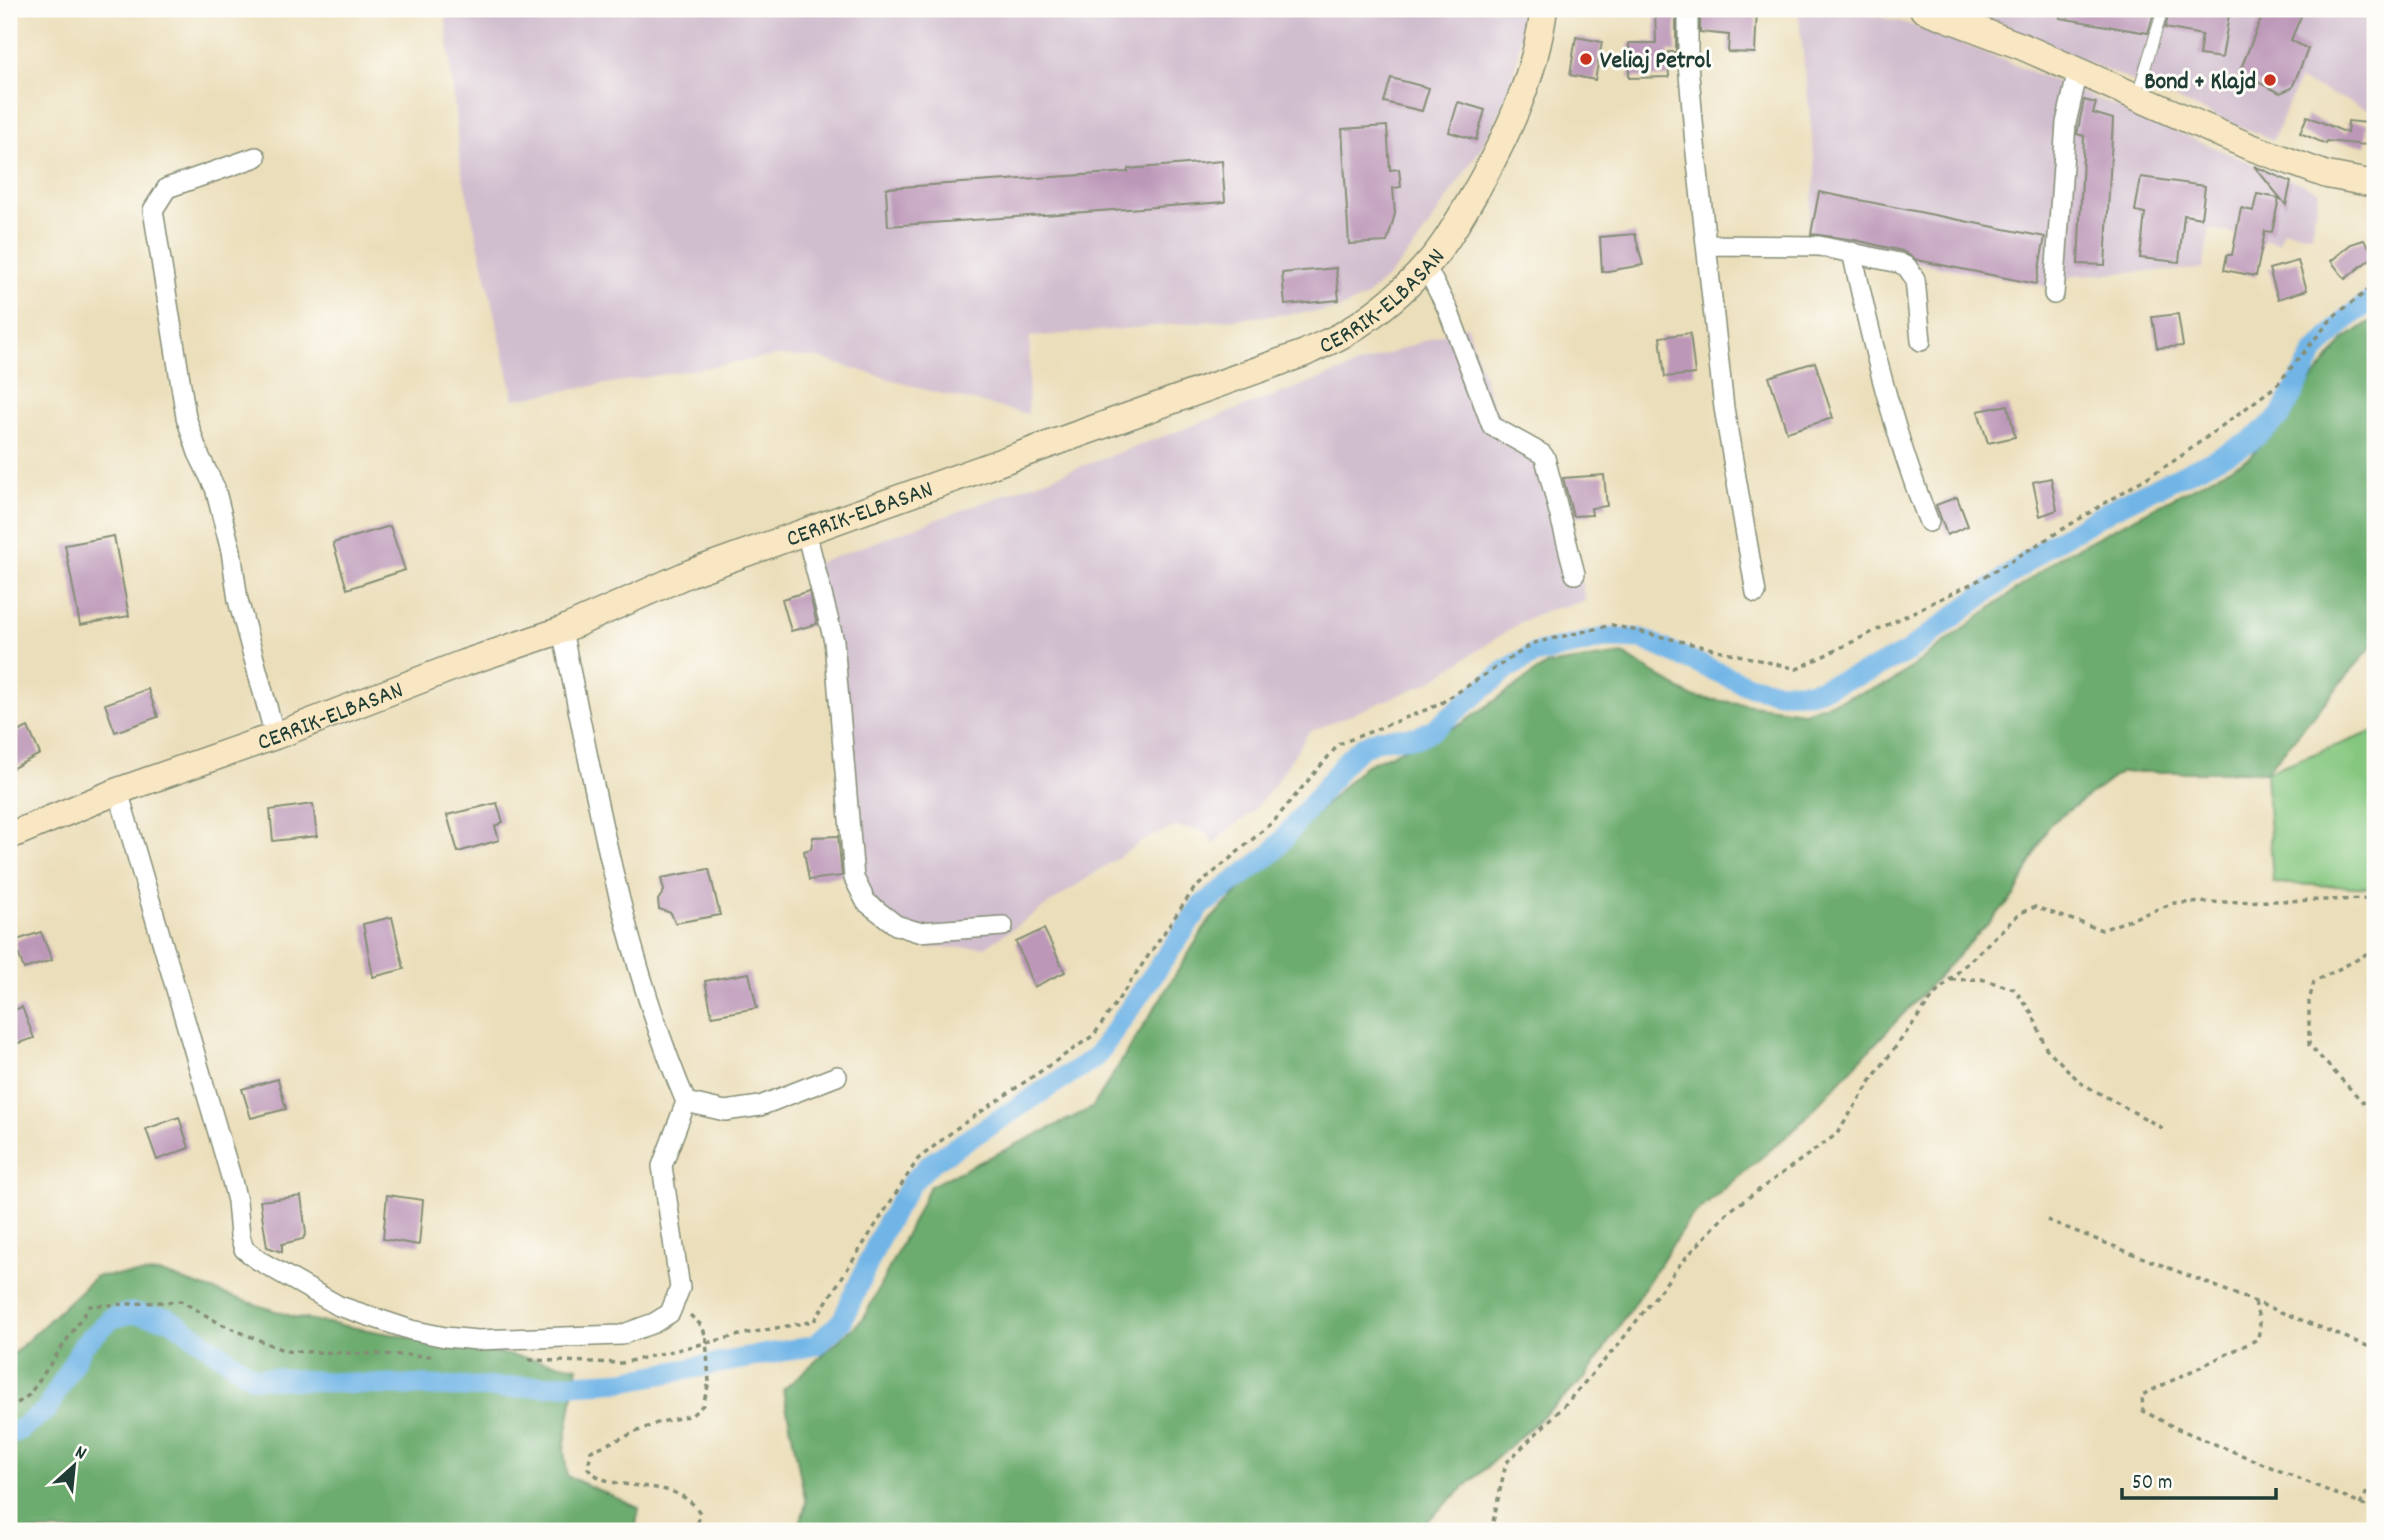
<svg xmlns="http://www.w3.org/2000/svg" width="2384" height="1540" font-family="Dekko,sans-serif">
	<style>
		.industrial { fill: #d0bdce }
		.green { fill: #86c780; stroke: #52825a; stroke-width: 2 }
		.forest { fill: #6cac6e; stroke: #467451; stroke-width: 2 }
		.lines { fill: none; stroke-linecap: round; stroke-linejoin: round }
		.canal { stroke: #71b5e7; stroke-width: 21 }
		.building { fill: #bc97b8 }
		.service-casing { stroke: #858e77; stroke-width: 12 }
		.minor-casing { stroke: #858e77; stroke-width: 22 }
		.secondary-casing { stroke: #858e77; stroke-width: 29 }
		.path { stroke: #858e77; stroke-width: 3.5; stroke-dasharray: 5 5; stroke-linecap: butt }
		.service { stroke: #fff; stroke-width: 10 }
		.minor { stroke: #fff; stroke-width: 19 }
		.secondary { stroke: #f9e7c3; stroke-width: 26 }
		.path-bridge { stroke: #858e77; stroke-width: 3.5; stroke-dasharray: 5 5; stroke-linecap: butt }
		.poi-dot { fill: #c8321e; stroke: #fdfcf7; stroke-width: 2.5 }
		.labels { text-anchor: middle; stroke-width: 6; stroke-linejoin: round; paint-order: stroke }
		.poi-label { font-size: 24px; font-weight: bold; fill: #1f3d34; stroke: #fdfcf7; text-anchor: start }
		.street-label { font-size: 24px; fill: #1f3d34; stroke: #fdfcf7 }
	</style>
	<rect width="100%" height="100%" fill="#fdfcf7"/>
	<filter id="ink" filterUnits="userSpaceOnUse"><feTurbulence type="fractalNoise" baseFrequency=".0143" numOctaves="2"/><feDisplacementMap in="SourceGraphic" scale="14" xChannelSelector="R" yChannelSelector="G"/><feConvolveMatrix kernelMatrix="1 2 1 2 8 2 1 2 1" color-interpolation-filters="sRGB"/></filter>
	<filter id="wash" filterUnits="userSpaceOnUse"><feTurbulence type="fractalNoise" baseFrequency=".00686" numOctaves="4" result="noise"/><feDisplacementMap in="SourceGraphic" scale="28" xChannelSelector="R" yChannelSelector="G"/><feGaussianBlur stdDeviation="1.57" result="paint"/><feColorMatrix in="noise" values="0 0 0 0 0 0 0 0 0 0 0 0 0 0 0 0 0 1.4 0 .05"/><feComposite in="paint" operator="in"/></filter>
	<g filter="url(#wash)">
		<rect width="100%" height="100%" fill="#ebdeba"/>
		<path class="industrial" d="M 445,9 L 1526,9 L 1515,68 L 1505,103 L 1481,148 L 1416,245 L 1388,277 L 1364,298 L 1337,310 L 1030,337 L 1028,414 L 930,391 L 815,357 L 775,356 L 514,399 L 460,164 Z
			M 1798,9 L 1850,10 L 1902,22 L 1947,37 L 2319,191 L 2311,235 L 2283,230 L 2279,243 L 2210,229 L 2203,269 L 2076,275 L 2048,287 L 1805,242 L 1816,173 Z
			M 1951,9 L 2375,9 L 2375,113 L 2299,80 L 2273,140 L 2039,42 Z
			M 1467,325 L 1493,405 L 1510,429 L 1546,451 L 1586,601 L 1548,610 L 1521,622 L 1428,683 L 1309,732 L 1274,786 L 1251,813 L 1221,836 L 1213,845 L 1210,836 L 1200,830 L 1175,827 L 1144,840 L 985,947 L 930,948 L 893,930 L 860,884 L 815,564 Z"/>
		<path class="green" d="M 2375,731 L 2375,888 L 2273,883 L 2266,772 Z"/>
		<path class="forest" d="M 2375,318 L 2375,643 L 2266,772 L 2121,772 L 2049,825 L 2015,895 L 1795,1129 L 1690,1218 L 1585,1378 L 1416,1531 L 798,1531 L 806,1503 L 783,1390 L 864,1318 L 930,1186 L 1092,1108 L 1209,921 L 1364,766 L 1461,724 L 1546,665 L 1623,654 L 1693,697 L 1803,712 L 1890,683 L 2061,556 L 2251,457 L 2345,339 Z
			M 161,1273 L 294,1317 L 578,1367 L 564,1449 L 567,1476 L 639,1508 L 635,1531 L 9,1531 L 9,1358 L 96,1276 Z"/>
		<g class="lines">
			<path class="canal" d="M 9,1434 L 21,1429 L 47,1409 L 83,1345 L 112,1318 L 131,1313 L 170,1319 L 253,1377 L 359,1384 L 504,1388 L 624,1381 L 816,1345 L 842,1321 L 886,1224 L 912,1182 L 931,1163 L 1096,1057 L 1201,906 L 1272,853 L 1347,760 L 1362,747 L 1380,739 L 1418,737 L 1434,729 L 1507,669 L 1534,654 L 1605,638 L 1642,639 L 1747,685 L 1779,692 L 1811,692 L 1870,671 L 1907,652 L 2048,546 L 2112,509 L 2248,443 L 2280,417 L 2315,352 L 2349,317 L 2375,298"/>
		</g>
		<g id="blocks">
			<path class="building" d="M 1655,9 L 1676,9 L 1676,52 L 1668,52 L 1669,77 L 1629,78 L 1629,43 L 1656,43 Z
				M 1700,9 L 1757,9 L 1755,53 L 1728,52 L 1729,35 L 1700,32 Z
				M 2061,9 L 2155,9 L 2148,33 L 2060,18 Z
				M 2170,9 L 2230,9 L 2222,58 L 2199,55 L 2202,35 L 2165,28 Z
				M 2265,9 L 2304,9 L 2291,40 L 2308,49 L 2292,88 L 2280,93 L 2239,73 Z
				M 1576,37 L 1602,42 L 1595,80 L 1570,75 Z
				M 1391,78 L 1429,88 L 1422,111 L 1384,102 Z
				M 2084,100 L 2096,103 L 2093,113 L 2113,119 L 2105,265 L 2078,264 L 2084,136 L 2077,134 Z
				M 1458,102 L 1485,110 L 1476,140 L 1449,132 Z
				M 2307,116 L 2347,133 L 2348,121 L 2367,123 L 2366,145 L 2327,141 L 2326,144 L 2300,133 Z
				M 1387,126 L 1390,170 L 1399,169 L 1401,187 L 1393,188 L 1395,214 L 1387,242 L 1349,244 L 1342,129 Z
				M 1222,161 L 1225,202 L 888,226 L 886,188 L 1128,172 L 1128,169 Z
				M 2254,166 L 2291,182 L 2286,205 Z
				M 2141,177 L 2205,186 L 2201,218 L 2184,215 L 2179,262 L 2140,258 L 2145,213 L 2135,211 Z
				M 1819,192 L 2045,237 L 2036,284 L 1917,260 L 1902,251 L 1855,240 L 1811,234 Z
				M 2257,194 L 2279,198 L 2272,232 L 2265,231 L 2256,276 L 2224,270 L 2227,255 L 2232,255 L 2241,208 L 2253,211 Z
				M 1635,234 L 1643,265 L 1602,272 L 1600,237 Z
				M 2364,240 L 2375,255 L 2345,279 L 2331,261 L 2351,244 Z
				M 2298,261 L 2307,290 L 2278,299 L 2269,269 Z
				M 1336,268 L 1339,300 L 1285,305 L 1282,273 Z
				M 2178,314 L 2183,346 L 2157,348 L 2152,317 Z
				M 1690,333 L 1695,374 L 1665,377 L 1660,337 Z
				M 1815,362 L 1833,418 L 1787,432 L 1769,377 Z
				M 2008,405 L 2015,437 L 1988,443 L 1978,411 Z
				M 1604,475 L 1607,506 L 1591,508 L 1592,515 L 1573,516 L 1563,478 Z
				M 2051,478 L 2057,510 L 2040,516 L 2033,482 Z
				M 1957,497 L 1968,526 L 1947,535 L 1936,505 Z
				M 390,526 L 405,570 L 347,589 L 333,543 Z
				M 114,536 L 129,616 L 80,625 L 65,545 Z
				M 809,591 L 817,624 L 791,631 L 782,599 Z
				M 148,689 L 158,717 L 115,732 L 105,704 Z
				M 28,727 L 40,754 L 9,770 L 9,736 Z
				M 497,803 L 503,822 L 495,826 L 499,840 L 458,852 L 447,815 Z
				M 313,804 L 317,836 L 273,841 L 270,810 Z
				M 838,836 L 842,876 L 809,880 L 804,851 L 811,849 L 813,837 Z
				M 709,869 L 720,915 L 675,923 L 671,913 L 659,909 L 658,900 L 664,891 L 661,878 Z
				M 392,917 L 404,969 L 373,977 L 363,924 Z
				M 1044,929 L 1065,972 L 1034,987 L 1016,942 Z
				M 41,932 L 52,960 L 24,969 L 14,941 Z
				M 749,973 L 757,1008 L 712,1016 L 705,981 Z
				M 22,1007 L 34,1038 L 9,1046 L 9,1012 Z
				M 278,1079 L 286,1109 L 251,1118 L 242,1089 Z
				M 179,1117 L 189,1148 L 157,1160 L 146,1129 Z
				M 387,1195 L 423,1200 L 419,1245 L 383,1239 Z
				M 301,1196 L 306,1233 L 303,1239 L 282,1244 L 282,1252 L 267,1247 L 260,1201 Z"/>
		</g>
	</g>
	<g filter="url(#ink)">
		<use href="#blocks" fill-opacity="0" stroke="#858e77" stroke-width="2"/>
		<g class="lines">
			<g class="service-casing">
				<path id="service" d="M 2137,95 L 2163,9"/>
			</g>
			<g class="minor-casing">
				<path id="minor" d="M 1688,9 L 1688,63 L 1695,144 L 1724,408 L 1756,593
					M 256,157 L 167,188 L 153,210 L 186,417 L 198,453 L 215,488 L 231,551 L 238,600 L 275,736
					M 1706,245 L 1819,246 L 1899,263 L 1907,267 L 1915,279 L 1921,341
					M 1852,252 C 1872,344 1894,435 1929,522
					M 1426,267 L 1448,310 L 1492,426 L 1542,454 L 1545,458 L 1575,574
					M 2054,294 L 2066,123 L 2078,71
					M 806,532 L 834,641 L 854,878 L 866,902 L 896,925 L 918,932 L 1003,926
					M 118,791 L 231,1177 L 237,1201 L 240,1236 L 244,1249 L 258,1260 L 339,1306 L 411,1330 L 445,1337 L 478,1340 L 621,1335 L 654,1323 L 670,1313 L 680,1288 L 662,1166 L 686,1102 C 622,951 595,789 562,630
					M 686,1102 L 725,1111 L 760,1106 L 837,1076"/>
			</g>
			<g class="secondary-casing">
				<g id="secondary">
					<path d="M 1923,9 L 2021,46 L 2248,146 L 2327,175 L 2375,184"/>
					<path id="s1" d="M 9,836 L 118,791 L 275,736 L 464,663 L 562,630 L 690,573 L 1305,353 C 1320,345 1338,339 1352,329 C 1378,312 1405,290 1425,267 C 1443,248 1457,223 1470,201 C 1505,141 1535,78 1544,9"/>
				</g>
			</g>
			<path class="path" d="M 2375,947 L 2362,957 L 2314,982 L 2309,1001 L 2309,1045 L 2375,1115
				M 1951,980 L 1981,979 L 2014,989 L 2032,1013 L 2046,1048 L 2081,1083 L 2166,1130
				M 2047,1220 L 2375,1349
				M 2255,1302 L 2260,1324 L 2258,1339 L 2142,1395 L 2143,1411 L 2176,1428 L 2375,1510
				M 690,1315 L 702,1326 L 706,1337
				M 529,1360 L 622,1363 L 744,1334 L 814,1321 L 918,1159 L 957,1128 L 1094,1035 L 1194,889 L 1274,821 L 1339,744 L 1438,705 L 1534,643 L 1612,625 L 1797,669 L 1983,578 L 2177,459 L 2276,386 L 2333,317 L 2375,285
				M 9,1409 L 29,1395 L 90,1306 L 181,1301 L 221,1324 L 285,1351 L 434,1356
				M 2360,1505 L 2370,1486 L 2375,1482
				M 694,1531 L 697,1528 L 700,1513 C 674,1472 612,1498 588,1468 L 591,1451 L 657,1423 L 692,1415 L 703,1405 L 709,1382
				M 1491,1531 L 1506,1463 L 1561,1409 L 1618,1345 L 1682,1262 L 1728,1212 L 1837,1134 L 1874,1076 L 1935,994 L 2020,913 L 2035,907 L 2102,930 L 2174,903 L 2375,899"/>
			<use href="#service" class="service"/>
			<use href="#minor" class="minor"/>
			<use href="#secondary" class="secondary"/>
			<path class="path-bridge" d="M 706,1337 L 709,1382"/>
		</g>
	</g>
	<g class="poi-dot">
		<circle cx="1586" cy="59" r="7"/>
		<circle cx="2270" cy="80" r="7"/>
	</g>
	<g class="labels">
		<g class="poi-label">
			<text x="1600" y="67">Veliaj Petrol</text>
			<text x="2256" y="88" text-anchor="end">Bond + Klajd</text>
		</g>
		<g class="street-label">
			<text dy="8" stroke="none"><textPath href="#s1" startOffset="1477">CERRIK-ELBASAN</textPath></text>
			<text dy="8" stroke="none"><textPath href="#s1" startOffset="910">CERRIK-ELBASAN</textPath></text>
			<text dy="8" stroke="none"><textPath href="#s1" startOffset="343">CERRIK-ELBASAN</textPath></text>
		</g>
	</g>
	<rect width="2384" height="1540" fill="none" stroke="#fdfcf7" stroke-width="35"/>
	<g transform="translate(74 1466) rotate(27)" stroke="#fdfcf7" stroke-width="5" paint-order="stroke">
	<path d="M0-5L12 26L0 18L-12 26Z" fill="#1f3d34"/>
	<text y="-10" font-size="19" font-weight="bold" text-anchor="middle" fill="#1f3d34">N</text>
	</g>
	<path d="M2122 1488v10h154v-10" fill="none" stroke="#1f3d34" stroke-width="3.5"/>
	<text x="2132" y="1488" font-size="21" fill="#1f3d34" stroke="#fdfcf7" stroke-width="5" paint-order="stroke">50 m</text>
</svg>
